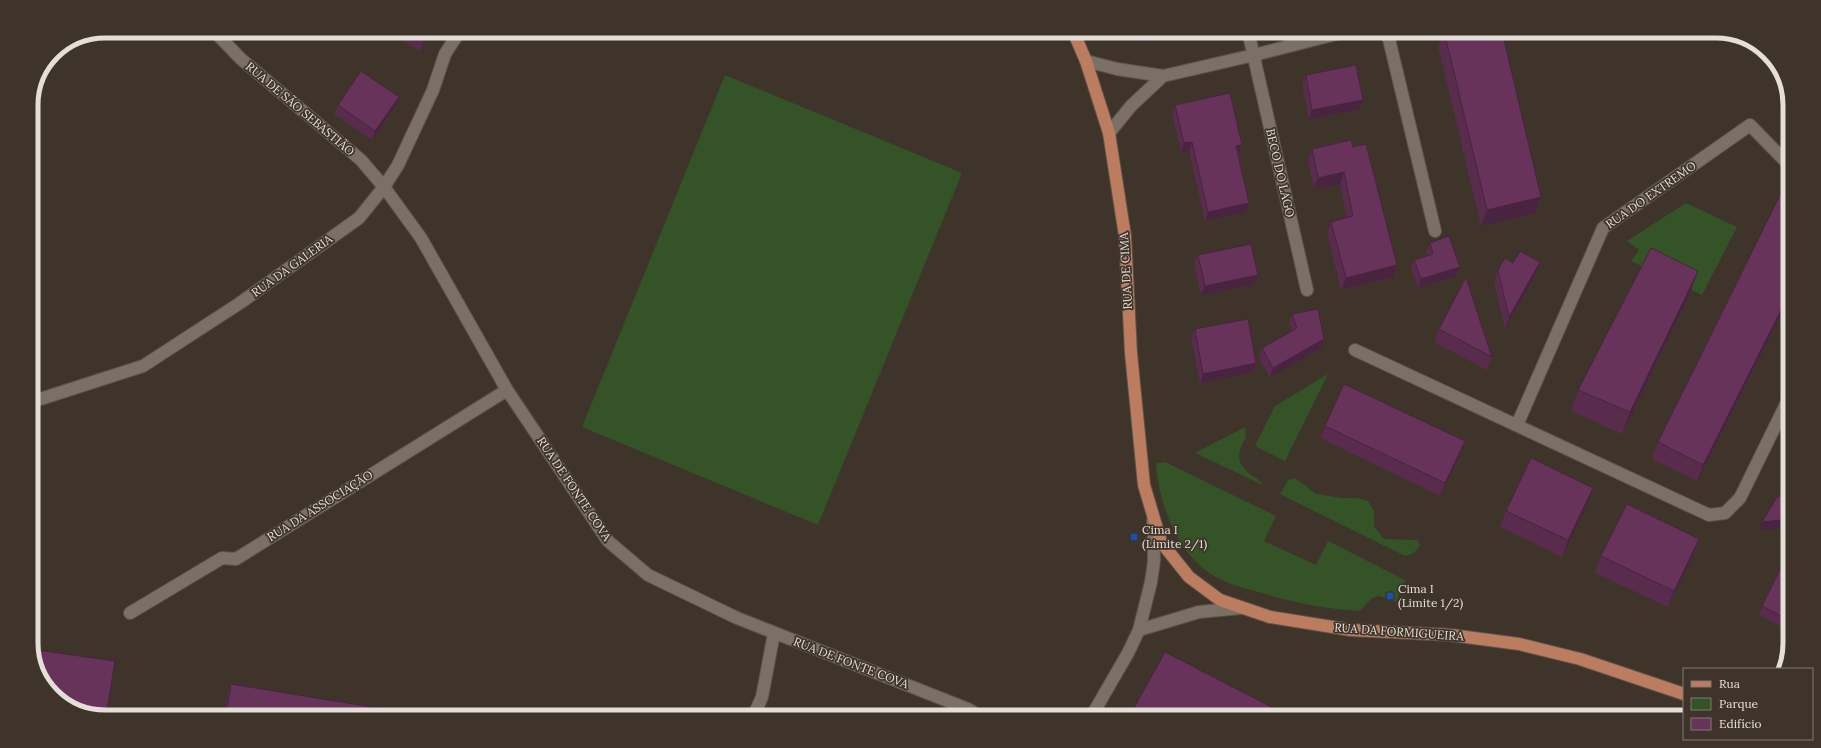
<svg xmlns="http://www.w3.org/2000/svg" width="1821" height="748" font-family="Lora,serif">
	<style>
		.green { fill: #345326 }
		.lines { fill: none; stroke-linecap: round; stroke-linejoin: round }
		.minor-casing { stroke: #5b534a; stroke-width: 14 }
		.major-casing { stroke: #5b534a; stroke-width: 14 }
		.minor { stroke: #7b7065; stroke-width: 12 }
		.major { stroke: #bc7c60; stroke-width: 12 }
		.wall { fill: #592c4e }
		.shaded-wall { fill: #482440 }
		.building { fill: #67335b; stroke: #482440 }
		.transit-dot { fill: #1a4fb4; stroke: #3e342a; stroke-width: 1.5 }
		.labels { text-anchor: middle; stroke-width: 3.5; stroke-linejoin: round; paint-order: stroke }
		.street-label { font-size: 12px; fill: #e5dfd9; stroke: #3e342a }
		.poi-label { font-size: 12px; fill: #e5dfd9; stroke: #3e342a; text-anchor: start }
		.rim { fill: none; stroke: #e5dfd9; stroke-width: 5 }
	</style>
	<rect width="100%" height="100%" fill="#3e342a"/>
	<path class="green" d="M 725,75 L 962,173 L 818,525 L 582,427 Z
		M 1686,203 L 1737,227 L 1702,295 L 1631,261 L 1639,250 L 1627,241 Z
		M 1328,374 L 1285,461 L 1255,446 L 1275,406 Z
		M 1245,427 L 1246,437 C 1237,453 1235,462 1251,475 C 1256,478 1260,480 1263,485 L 1195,453 Z
		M 1165,462 L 1276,516 L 1264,541 L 1316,565 L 1328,541 L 1405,580 L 1396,602 L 1379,596 L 1372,598 L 1360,611 C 1327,609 1294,603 1262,593 C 1249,589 1234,586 1222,580 C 1179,561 1159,506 1156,463 Z
		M 1295,478 L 1316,494 L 1342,498 L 1357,498 L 1368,501 L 1374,511 L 1374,526 L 1384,539 L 1418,540 L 1420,545 L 1414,553 L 1405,556 L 1280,494 L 1288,480 Z"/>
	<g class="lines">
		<g class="minor-casing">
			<path id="minor" d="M 214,31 L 241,59 L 361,160 L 384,187 L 421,238 L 507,390 L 608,541 L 648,575 L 737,618 L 968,709 L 981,717
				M 1248,31 L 1307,290
				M 1387,31 L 1435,231
				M 1086,61 L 1117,69 L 1163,76
				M 1109,133 L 1131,106 L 1163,76 L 1254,55 L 1348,31
				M 1355,350 L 1709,515 L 1725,513 L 1740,498 L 1790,396
				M 31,402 L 143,366 L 240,303 L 359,218 L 384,187 L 398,165 L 433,90 L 445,54 L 460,31
				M 1517,425 L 1603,228 L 1750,125 L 1790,166
				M 130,613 L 222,558 L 236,559 L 507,390
				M 1139,630 L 1199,612 L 1241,608
				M 753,717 L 762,697 L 774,633
				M 1091,717 L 1128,653 L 1139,630 L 1151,582 L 1154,561 L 1153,521"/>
		</g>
		<g class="major-casing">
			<path id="major" d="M 1073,31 L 1086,61 L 1109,133 L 1125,236 L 1131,353 L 1144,485 L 1161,542 L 1189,577 L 1220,600 L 1270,617 L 1351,630 L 1451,635 L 1519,644 L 1580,659 L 1684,694"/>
		</g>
		<use href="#minor" class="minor"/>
		<use href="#major" class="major"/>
	</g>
	<path class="wall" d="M 388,31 L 432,31 L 420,51 Z
		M 1145,31 L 1196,31 L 1147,42 Z
		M 1444,31 L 1502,31 L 1535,213 L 1481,226 L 1438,46 Z
		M 1306,75 L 1360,109 L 1309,119 L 1302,84 Z
		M 399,97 L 395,106 L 372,140 L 334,114 L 338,105 Z
		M 1175,105 L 1239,154 L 1249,203 L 1246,212 L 1205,221 L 1189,151 L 1181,152 L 1172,114 Z
		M 1353,147 L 1397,265 L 1393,277 L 1341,290 L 1327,234 L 1331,222 L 1347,218 L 1340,184 L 1314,189 L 1308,160 L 1312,149 Z
		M 1790,196 L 1790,297 L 1697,481 L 1652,459 L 1658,442 Z
		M 1430,243 L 1456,276 L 1418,288 L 1411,269 L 1414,260 L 1428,256 L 1426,252 Z
		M 1198,255 L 1258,275 L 1254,284 L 1201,295 L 1194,264 Z
		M 1513,263 L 1535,274 L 1505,329 L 1494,282 L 1498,270 Z
		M 1690,293 L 1622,434 L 1571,411 L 1578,390 Z
		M 1292,314 L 1324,339 L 1321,348 L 1270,377 L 1258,357 L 1262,348 L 1292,331 L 1289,323 Z
		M 1195,329 L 1256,363 L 1253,372 L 1200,383 L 1191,338 Z
		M 1439,329 L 1492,357 L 1487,370 L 1434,342 Z
		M 1325,426 L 1465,441 L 1460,454 L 1440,496 L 1320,438 Z
		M 1587,504 L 1562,557 L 1500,527 L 1506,511 Z
		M 1693,555 L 1668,607 L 1595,573 L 1601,556 Z
		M 1762,606 L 1790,620 L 1786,629 L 1759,615 Z
		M 231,684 L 378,712 L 408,717 L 224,717 L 228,693 Z"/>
	<path class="shaded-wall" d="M 429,31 L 432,31 L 420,51 L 425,38 Z
		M 1151,31 L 1196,31 L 1147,42 Z
		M 399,97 L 395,106 L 372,140 L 375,131 Z
		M 1363,100 L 1360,109 L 1309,119 L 1312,110 Z
		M 1192,142 L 1189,151 L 1181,152 L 1184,143 Z
		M 1242,145 L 1239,154 L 1233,155 L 1236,146 Z
		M 1344,172 L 1340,184 L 1314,189 L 1318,178 Z
		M 1541,197 L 1535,213 L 1481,226 L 1487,210 Z
		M 1249,203 L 1246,212 L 1205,221 L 1208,212 Z
		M 1540,262 L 1535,274 L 1505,329 L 1509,317 Z
		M 1397,265 L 1393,277 L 1341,290 L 1346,278 Z
		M 1460,267 L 1456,276 L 1418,288 L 1421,279 Z
		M 1698,271 L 1690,293 L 1622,434 L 1630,412 Z
		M 1258,275 L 1254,284 L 1201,295 L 1205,286 Z
		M 1790,292 L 1790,297 L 1697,481 L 1703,465 Z
		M 1324,339 L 1321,348 L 1270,377 L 1273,368 Z
		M 1256,363 L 1253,372 L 1200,383 L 1203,374 Z
		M 1465,441 L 1460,454 L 1440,496 L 1445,483 Z
		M 1593,488 L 1587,504 L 1562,557 L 1568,540 Z
		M 1790,519 L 1790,527 L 1759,530 L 1762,522 Z
		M 1699,539 L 1693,555 L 1668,607 L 1674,591 Z
		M 1790,618 L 1790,620 L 1786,629 L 1789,620 Z"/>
	<path class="building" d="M 414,31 L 429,31 L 425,38 Z
		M 1444,31 L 1502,31 L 1541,197 L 1487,210 Z
		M 1356,65 L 1363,100 L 1312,110 L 1306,75 Z
		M 361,71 L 399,97 L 375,131 L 338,105 Z
		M 1230,93 L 1242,145 L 1236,146 L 1249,203 L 1208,212 L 1192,142 L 1184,143 L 1175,105 Z
		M 1351,140 L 1353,147 L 1366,144 L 1397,265 L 1346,278 L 1331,222 L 1353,216 L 1344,172 L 1318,178 L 1312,149 Z
		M 1783,189 L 1790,196 L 1790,292 L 1703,465 L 1658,442 Z
		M 1449,236 L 1460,267 L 1421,279 L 1414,260 L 1433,254 L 1430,243 Z
		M 1251,244 L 1258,275 L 1205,286 L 1198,255 Z
		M 1651,248 L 1698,271 L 1630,412 L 1578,390 Z
		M 1520,251 L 1540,262 L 1509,317 L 1498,270 L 1505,258 L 1513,263 Z
		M 1466,277 L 1478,315 L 1492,357 L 1439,329 Z
		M 1318,309 L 1324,339 L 1273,368 L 1262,348 L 1297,328 L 1292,314 Z
		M 1248,319 L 1256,363 L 1203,374 L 1195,329 Z
		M 1344,384 L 1465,441 L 1445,483 L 1325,426 Z
		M 1531,458 L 1593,488 L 1568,540 L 1506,511 Z
		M 1790,493 L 1790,519 L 1762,522 L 1777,497 Z
		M 1627,504 L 1699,539 L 1674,591 L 1601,556 Z
		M 1785,560 L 1790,563 L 1790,618 L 1789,620 L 1762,606 Z
		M 31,643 L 38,644 L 37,650 L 115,661 L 106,717 L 77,711 L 46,688 L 31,648 Z
		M 1165,652 L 1289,716 L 1288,717 L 1129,717 Z
		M 231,684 L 378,708 L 378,712 L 408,717 L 226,717 Z"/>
	<g class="transit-dot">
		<rect x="1130" y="533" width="8" height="8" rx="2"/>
		<rect x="1386" y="592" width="8" height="8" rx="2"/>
	</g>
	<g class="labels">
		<g class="street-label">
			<text transform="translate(300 109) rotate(40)" y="4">RUA DE SÃO SEBASTIÃO</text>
			<text transform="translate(1280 173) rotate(77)" y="4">BECO DO LAGO</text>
			<text transform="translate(1651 195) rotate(-35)" y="4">RUA DO EXTREMO</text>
			<text transform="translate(292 266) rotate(-36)" y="4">RUA DA GALERIA</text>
			<text transform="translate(1126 271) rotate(-93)" y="4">RUA DE CIMA</text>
			<text transform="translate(574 489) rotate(56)" y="4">RUA DE FONTE COVA</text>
			<text transform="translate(320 506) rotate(-32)" y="4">RUA DA ASSOCIAÇÃO</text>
			<text transform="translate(1399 632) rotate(4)" y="4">RUA DA FORMIGUEIRA</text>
			<text transform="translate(851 663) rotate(21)" y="4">RUA DE FONTE COVA</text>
		</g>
		<g class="poi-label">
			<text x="1142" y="534">Cima I<tspan x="1142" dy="14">(Limite 2/1)</tspan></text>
			<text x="1398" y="593">Cima I<tspan x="1398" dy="14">(Limite 1/2)</tspan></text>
		</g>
	</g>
	<path d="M0 0H1821V748H0ZM105 38H1716A67 67 0 0 1 1783 105V643A67 67 0 0 1 1716 710H105A67 67 0 0 1 38 643V105A67 67 0 0 1 105 38Z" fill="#3e342a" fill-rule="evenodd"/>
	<path class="rim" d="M105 38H1716A67 67 0 0 1 1783 105V643A67 67 0 0 1 1716 710H105A67 67 0 0 1 38 643V105A67 67 0 0 1 105 38Z"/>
	<rect x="1683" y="668" width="130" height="72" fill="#3e342a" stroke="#817870"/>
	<rect x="1691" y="681" width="20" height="6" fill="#bc7c60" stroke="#817870"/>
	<text x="1719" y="688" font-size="12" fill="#e5dfd9">Rua</text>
	<rect x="1691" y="698" width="20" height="12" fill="#345326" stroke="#817870"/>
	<text x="1719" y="708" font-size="12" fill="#e5dfd9">Parque</text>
	<rect x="1691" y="718" width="20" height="12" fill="#67335b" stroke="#817870"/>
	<text x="1719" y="728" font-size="12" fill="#e5dfd9">Edifício</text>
</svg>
